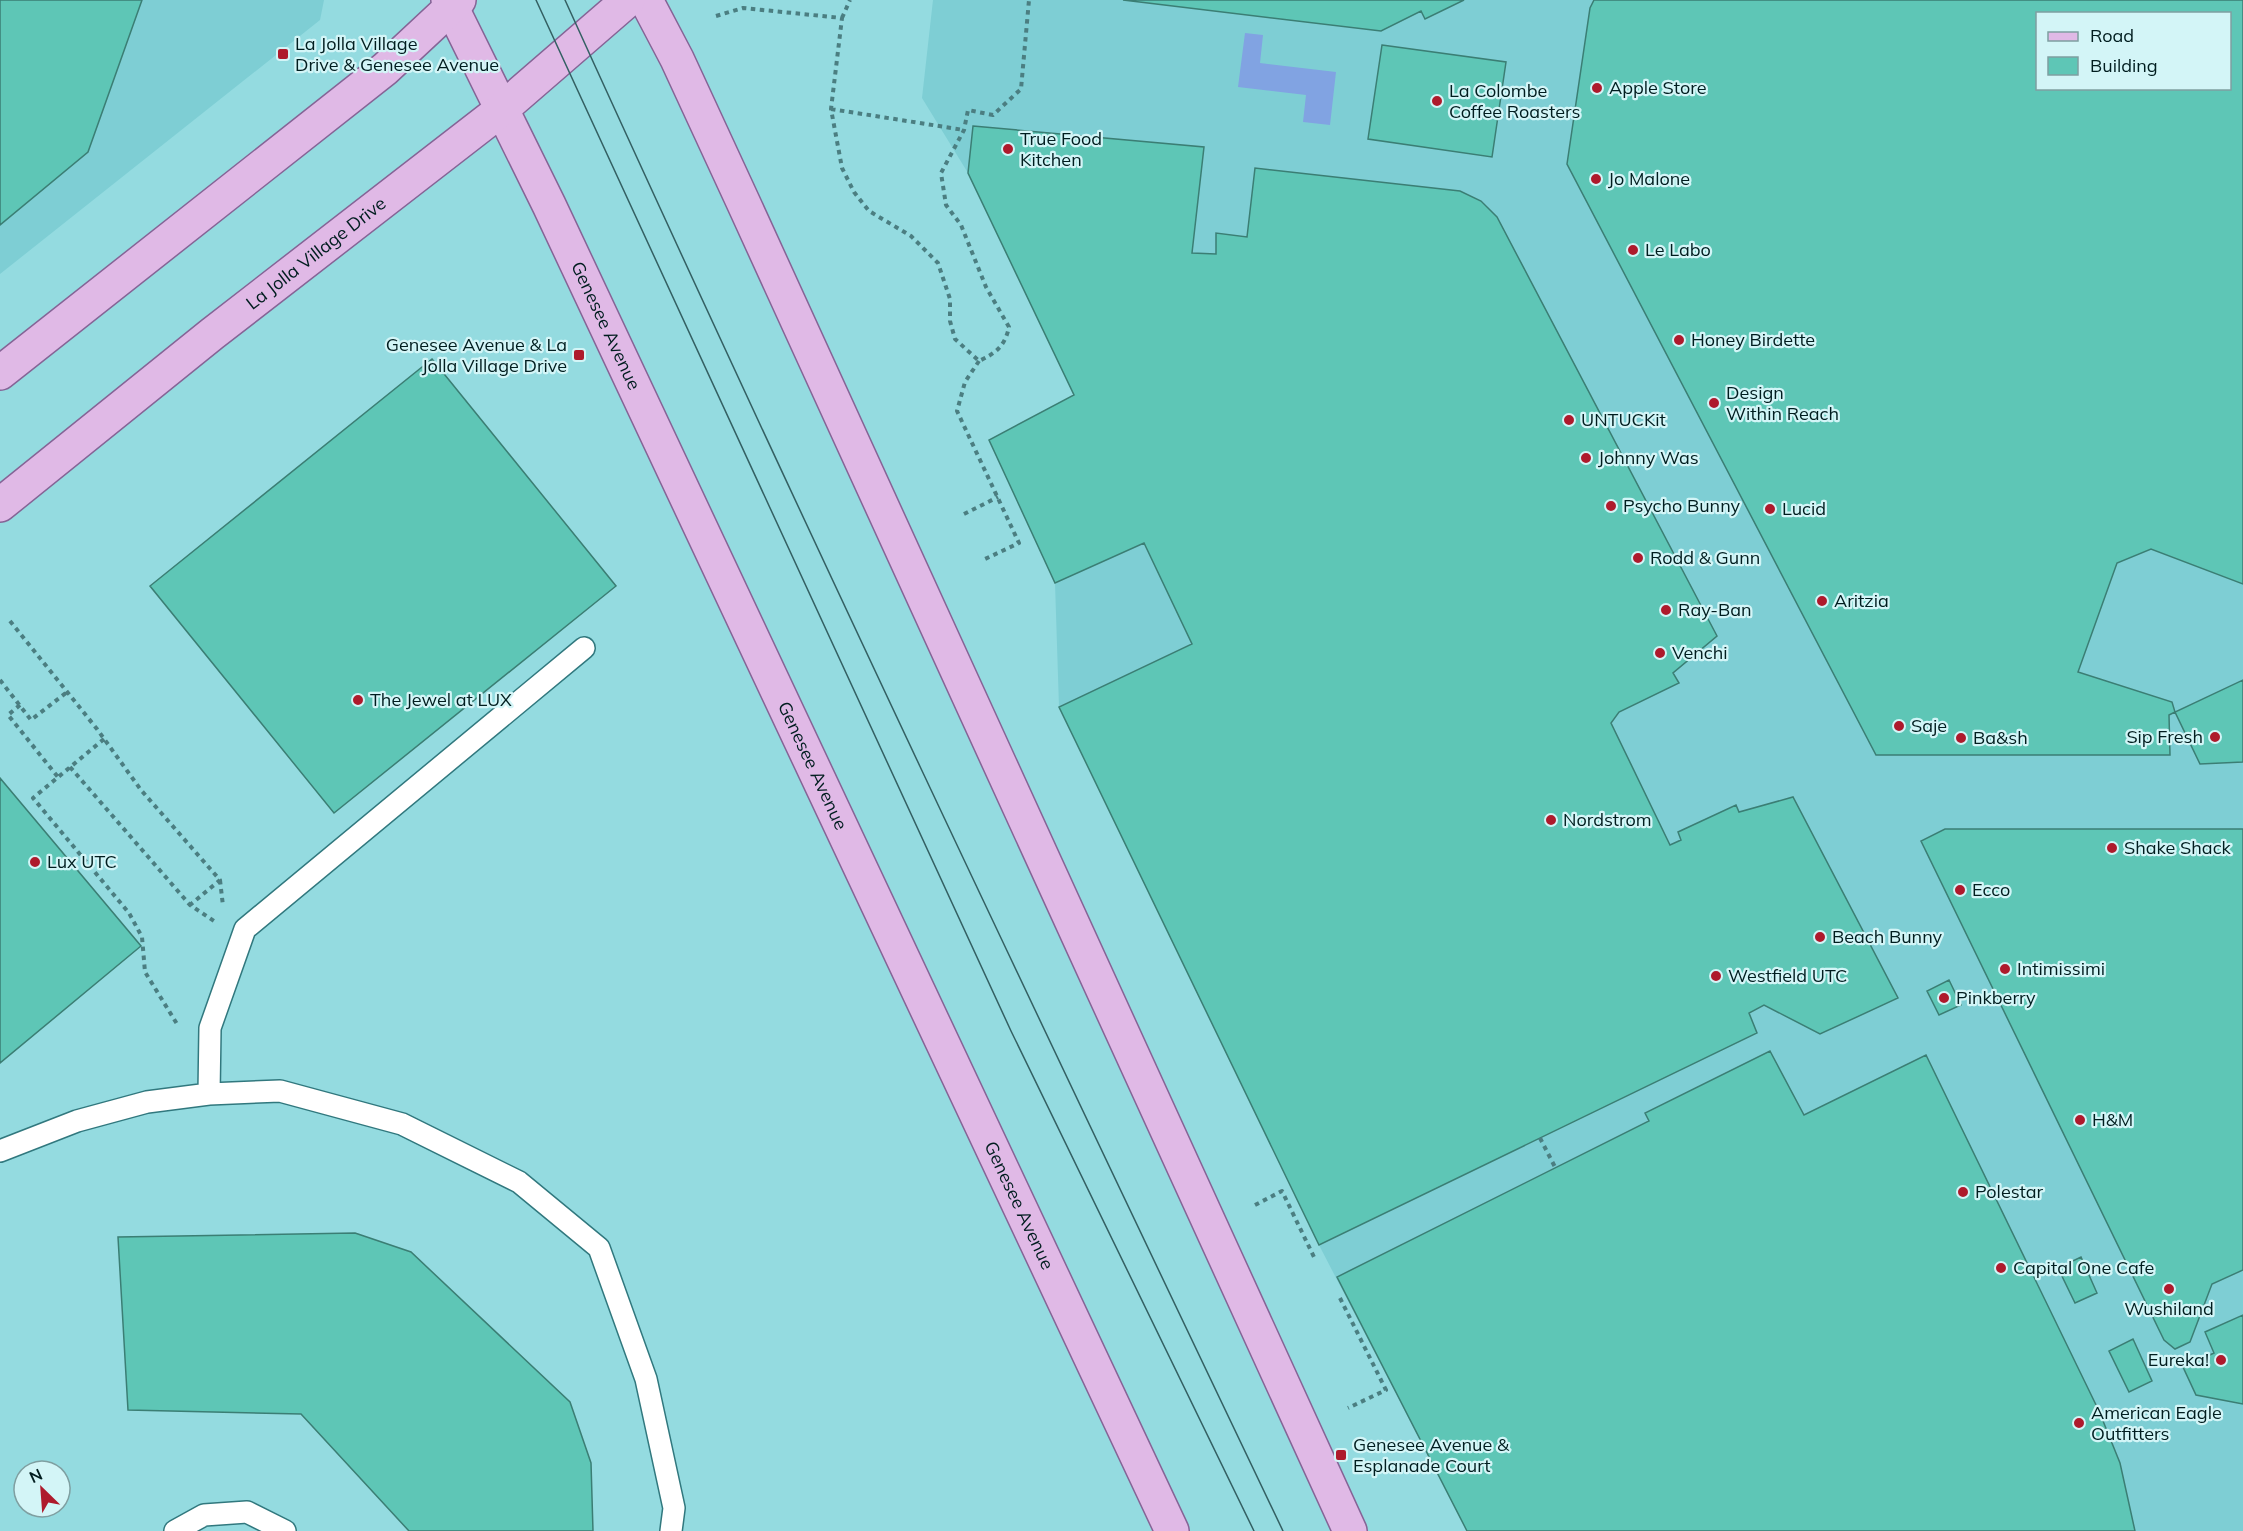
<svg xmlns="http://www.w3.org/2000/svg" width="2243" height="1531" font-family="Mulish,sans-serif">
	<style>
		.built { fill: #7eced4; fill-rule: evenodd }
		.water { fill: #81a3e2 }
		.building { fill: #5ec6b6; stroke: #3b7e74; stroke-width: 1.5; fill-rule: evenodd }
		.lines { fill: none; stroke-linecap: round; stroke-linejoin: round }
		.service-casing { stroke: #31787e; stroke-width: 24 }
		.primary-casing { stroke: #856496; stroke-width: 36 }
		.path { stroke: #4b7e81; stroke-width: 4; stroke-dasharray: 4.5 4.5; stroke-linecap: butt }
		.service { stroke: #fff; stroke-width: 21 }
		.primary { stroke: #e0b9e6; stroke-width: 33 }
		.tram { stroke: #346063; stroke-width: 1.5 }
		.poi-dot { fill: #ae1a2c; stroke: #d3f5f7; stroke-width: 2 }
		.labels { text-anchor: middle; stroke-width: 4.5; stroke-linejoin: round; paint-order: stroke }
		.poi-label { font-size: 18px; fill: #001d1f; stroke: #d3f5f7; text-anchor: start }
		.street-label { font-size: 18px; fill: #001d1f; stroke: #d3f5f7 }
	</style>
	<rect width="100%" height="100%" fill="#94dbe0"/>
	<path class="built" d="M 0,0 L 324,0 L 320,20 L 0,274 Z
		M 933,0 L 2243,0 L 2243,1531 L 1467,1531 L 1319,1245 L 1059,707 L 1055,583 L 989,440 L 1074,395 L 968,173 L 922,98 ZM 2038,14 L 2230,14 L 2230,88 L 2038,88 Z"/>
	<path class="water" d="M 1245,33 L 1263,35 L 1260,63 L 1336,72 L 1330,125 L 1303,122 L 1306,95 L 1238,87 Z"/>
	<path class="building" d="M 0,0 L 142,0 L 88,152 L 0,225 Z
		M 1123,0 L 1464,0 L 1425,19 L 1421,11 L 1381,31 Z
		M 1594,0 L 2243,0 L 2243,584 L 2151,549 L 2117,563 L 2078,672 L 2172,702 L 2175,712 L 2169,715 L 2170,755 L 1876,755 L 1567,164 L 1590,8 ZM 2038,14 L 2230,14 L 2230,88 L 2038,88 Z
		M 1382,45 L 1506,62 L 1492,157 L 1368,139 Z
		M 973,126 L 1204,147 L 1192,253 L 1216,254 L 1216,233 L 1247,237 L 1255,168 L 1460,191 L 1481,201 L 1497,217 L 1717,636 L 1673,673 L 1679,683 L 1619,712 L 1611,723 L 1670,845 L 1681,840 L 1678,832 L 1736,805 L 1739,812 L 1793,797 L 1898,998 L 1820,1034 L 1764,1005 L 1749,1013 L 1757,1033 L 1319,1245 L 1059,707 L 1192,644 L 1144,543 L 1055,583 L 989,440 L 1074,395 L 968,173 Z
		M 432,359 L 616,586 L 334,813 L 150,586 Z
		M 2243,680 L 2243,762 L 2200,764 L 2175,712 Z
		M 0,778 L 141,946 L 0,1063 Z
		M 1945,829 L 2243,829 L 2243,1270 L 2212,1284 L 2190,1342 L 2175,1349 L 2164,1340 L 1921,841 Z
		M 1949,980 L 1961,1005 L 1939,1015 L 1927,991 Z
		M 1770,1051 L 1804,1115 L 1926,1055 L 2099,1411 L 2120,1463 L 2135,1531 L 1467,1531 L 1337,1277 L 1649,1121 L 1645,1113 Z
		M 355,1233 L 411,1252 L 570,1402 L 591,1463 L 593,1531 L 409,1531 L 301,1414 L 128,1410 L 118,1237 Z
		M 2081,1257 L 2097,1293 L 2075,1303 L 2058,1268 Z
		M 2243,1315 L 2243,1404 L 2196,1395 L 2183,1367 L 2214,1353 L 2205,1332 Z
		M 2133,1339 L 2152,1381 L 2129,1392 L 2109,1351 Z"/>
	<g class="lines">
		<g class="service-casing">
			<path id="service" d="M 209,1094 L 210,1028 L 245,929 L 584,648
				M 0,1151 L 77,1121 L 147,1102 L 209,1094 L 280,1091 L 402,1124 L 519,1182 L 599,1248 L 646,1379 L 674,1508 L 671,1531
				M 175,1531 L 204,1515 L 247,1512 L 285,1531"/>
		</g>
		<g class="primary-casing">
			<g id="primary">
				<path id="s1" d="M 448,0 L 549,205 L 1172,1531"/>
				<path d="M 646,0 L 677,59 L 744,204 L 1350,1531"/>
				<path d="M 0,373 L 385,69 L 459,0"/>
				<path id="s2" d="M 0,505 L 212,334 L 501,110 L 628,0"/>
			</g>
		</g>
		<path class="path" d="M 716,16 L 743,8 L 842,18 L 831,109 L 842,168 L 854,192 L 869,211 L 911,236 L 938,263 L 950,299 L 950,321 L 955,339 L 979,361 C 996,353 1005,346 1009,327 L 986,287 L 961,225 L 946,205 L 941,173 L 964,130 L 968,110 L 993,115 L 1021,89 L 1029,0
			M 842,18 L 850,0
			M 831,109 L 964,130
			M 979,361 L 965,382 L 957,411 L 1019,543 L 985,559
			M 964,514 L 998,497
			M 10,621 L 97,729 L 141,790 L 220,880 L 190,905
			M 0,680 L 31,720 L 67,692
			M 20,705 L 8,715 L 58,777
			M 104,739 L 33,798 L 129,913 L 142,937 L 145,972 L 177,1024
			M 70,767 L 190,905 L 214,921
			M 220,880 L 223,906
			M 1540,1138 L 1556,1169
			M 1255,1205 L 1282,1191 L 1314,1257
			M 1340,1298 L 1386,1390 L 1348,1408"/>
		<use href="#service" class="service"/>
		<use href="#primary" class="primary"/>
		<path class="tram" d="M 536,0 L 1011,1031 L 1254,1531
			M 565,0 C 798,513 1040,1022 1283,1531"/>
	</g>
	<g class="poi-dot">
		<rect x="277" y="48" width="12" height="12" rx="3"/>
		<circle cx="1597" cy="88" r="6"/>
		<circle cx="1437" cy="101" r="6"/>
		<circle cx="1008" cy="149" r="6"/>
		<circle cx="1596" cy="179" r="6"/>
		<circle cx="1633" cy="250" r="6"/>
		<circle cx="1679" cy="340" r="6"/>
		<rect x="573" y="349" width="12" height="12" rx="3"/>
		<circle cx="1714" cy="403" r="6"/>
		<circle cx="1569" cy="420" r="6"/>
		<circle cx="1586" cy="458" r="6"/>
		<circle cx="1611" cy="506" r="6"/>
		<circle cx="1770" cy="509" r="6"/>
		<circle cx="1638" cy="558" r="6"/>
		<circle cx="1822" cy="601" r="6"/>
		<circle cx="1666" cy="610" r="6"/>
		<circle cx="1660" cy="653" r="6"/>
		<circle cx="358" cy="700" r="6"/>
		<circle cx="1899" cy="726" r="6"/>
		<circle cx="2215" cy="737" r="6"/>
		<circle cx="1961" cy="738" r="6"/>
		<circle cx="1551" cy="820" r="6"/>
		<circle cx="2112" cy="848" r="6"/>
		<circle cx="35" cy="862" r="6"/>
		<circle cx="1960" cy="890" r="6"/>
		<circle cx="1820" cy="937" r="6"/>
		<circle cx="2005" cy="969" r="6"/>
		<circle cx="1716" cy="976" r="6"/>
		<circle cx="1944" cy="998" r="6"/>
		<circle cx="2080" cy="1120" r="6"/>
		<circle cx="1963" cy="1192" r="6"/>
		<circle cx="2001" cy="1268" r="6"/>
		<circle cx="2169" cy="1289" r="6"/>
		<circle cx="2221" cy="1360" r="6"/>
		<circle cx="2079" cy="1423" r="6"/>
		<rect x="1335" y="1449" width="12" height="12" rx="3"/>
	</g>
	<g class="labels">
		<g class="poi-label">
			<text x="295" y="50">La Jolla Village<tspan x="295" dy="21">Drive &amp; Genesee Avenue</tspan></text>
			<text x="1609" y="94">Apple Store</text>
			<text x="1449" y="97">La Colombe<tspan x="1449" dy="21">Coffee Roasters</tspan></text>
			<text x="1020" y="145">True Food<tspan x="1020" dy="21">Kitchen</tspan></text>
			<text x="1608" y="185">Jo Malone</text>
			<text x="1645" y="256">Le Labo</text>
			<text x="1691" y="346">Honey Birdette</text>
			<text x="567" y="351" text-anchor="end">Genesee Avenue &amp; La<tspan x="567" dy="21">Jolla Village Drive</tspan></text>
			<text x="1726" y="399">Design<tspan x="1726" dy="21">Within Reach</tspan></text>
			<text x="1581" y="426">UNTUCKit</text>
			<text x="1598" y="464">Johnny Was</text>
			<text x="1623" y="512">Psycho Bunny</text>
			<text x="1782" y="515">Lucid</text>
			<text x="1650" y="564">Rodd &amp; Gunn</text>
			<text x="1834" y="607">Aritzia</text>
			<text x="1678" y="616">Ray-Ban</text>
			<text x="1672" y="659">Venchi</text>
			<text x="370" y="706">The Jewel at LUX</text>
			<text x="1911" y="732">Saje</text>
			<text x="2203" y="743" text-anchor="end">Sip Fresh</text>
			<text x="1973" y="744">Ba&amp;sh</text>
			<text x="1563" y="826">Nordstrom</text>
			<text x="2124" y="854">Shake Shack</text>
			<text x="47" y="868">Lux UTC</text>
			<text x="1972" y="896">Ecco</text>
			<text x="1832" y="943">Beach Bunny</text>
			<text x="2017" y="975">Intimissimi</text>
			<text x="1728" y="982">Westfield UTC</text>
			<text x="1956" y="1004">Pinkberry</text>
			<text x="2092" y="1126">H&amp;M</text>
			<text x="1975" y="1198">Polestar</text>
			<text x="2013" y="1274">Capital One Cafe</text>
			<text x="2169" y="1315" text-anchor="middle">Wushiland</text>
			<text x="2209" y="1366" text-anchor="end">Eureka!</text>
			<text x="2091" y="1419">American Eagle<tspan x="2091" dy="21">Outfitters</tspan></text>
			<text x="1353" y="1451">Genesee Avenue &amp;<tspan x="1353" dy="21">Esplanade Court</tspan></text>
		</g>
		<g class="street-label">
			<text dy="6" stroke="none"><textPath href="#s2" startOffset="404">La Jolla Village Drive</textPath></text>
			<text dy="6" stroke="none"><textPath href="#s1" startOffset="362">Genesee Avenue</textPath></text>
			<text dy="6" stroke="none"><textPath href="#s1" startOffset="848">Genesee Avenue</textPath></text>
			<text dy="6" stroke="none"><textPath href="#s1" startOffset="1334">Genesee Avenue</textPath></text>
		</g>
	</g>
	<rect x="2036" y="12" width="195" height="78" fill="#d3f5f7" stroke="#7f9fa1" stroke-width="1.5"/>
	<rect x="2048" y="32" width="30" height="9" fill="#e0b9e6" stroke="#7f9fa1" stroke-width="1.5"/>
	<text x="2090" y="42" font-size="18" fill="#001d1f">Road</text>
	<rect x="2048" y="57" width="30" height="18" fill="#5ec6b6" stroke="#7f9fa1" stroke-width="1.5"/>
	<text x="2090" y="72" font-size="18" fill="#001d1f">Building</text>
	<g transform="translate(42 1489) rotate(335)"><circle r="28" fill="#d3f5f7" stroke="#7f9fa1" stroke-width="1.5"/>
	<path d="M0-4.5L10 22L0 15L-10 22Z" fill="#ae1a2c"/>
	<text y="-9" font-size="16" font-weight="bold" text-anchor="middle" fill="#001d1f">N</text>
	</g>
</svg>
